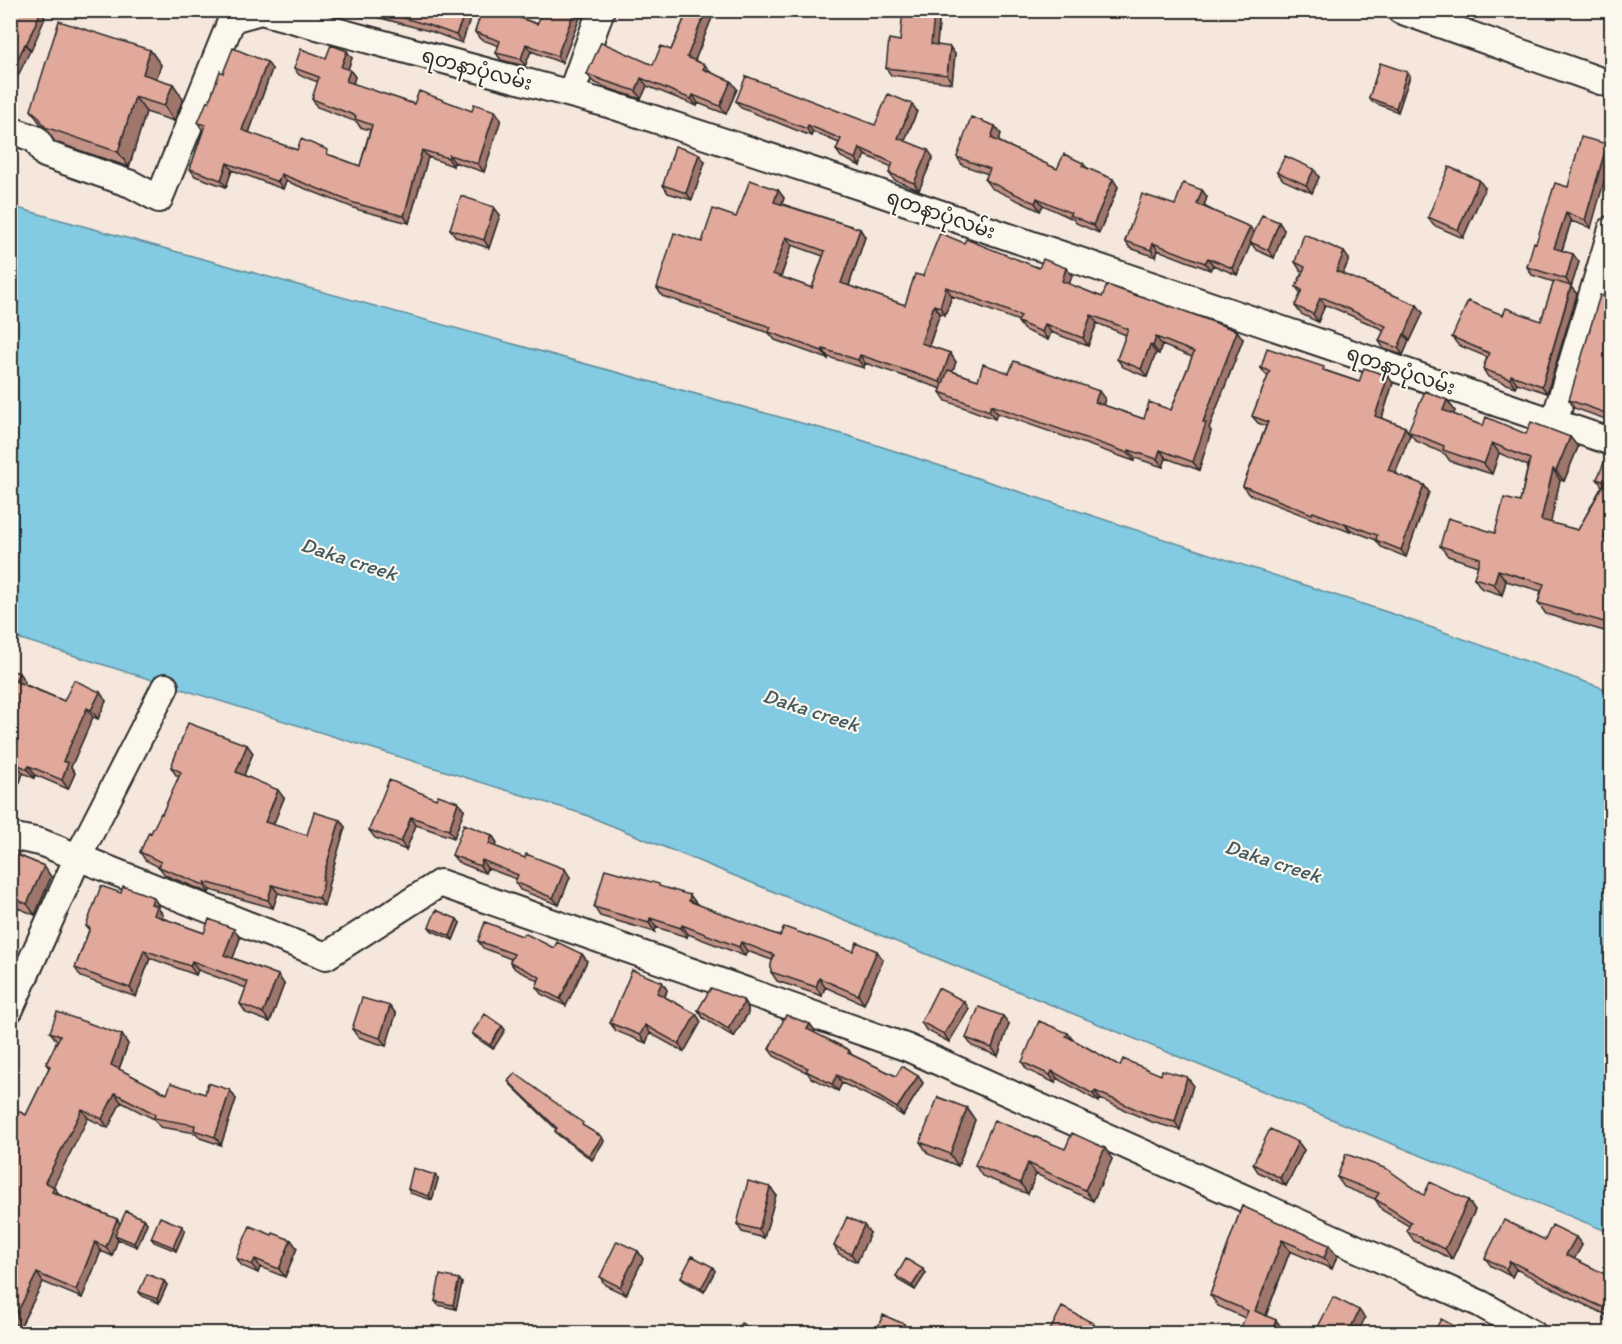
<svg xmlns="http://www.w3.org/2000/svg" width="1622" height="1344" font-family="Itim,'Noto Sans Myanmar',sans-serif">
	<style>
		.water { fill: #82cbe2; stroke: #5f8b99; stroke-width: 1.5 }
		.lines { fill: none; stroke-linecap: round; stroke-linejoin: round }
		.minor-casing { stroke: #2b2b2b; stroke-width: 30 }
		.minor { stroke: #fbf7ec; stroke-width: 26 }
		.wall { fill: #c29185; stroke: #2b2b2b; stroke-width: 1.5; fill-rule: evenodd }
		.shaded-wall { fill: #9e766c; stroke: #2b2b2b; stroke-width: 1.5 }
		.building { fill: #e1a99b; stroke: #2b2b2b; stroke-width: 1.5; fill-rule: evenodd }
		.labels { text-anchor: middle; stroke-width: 4.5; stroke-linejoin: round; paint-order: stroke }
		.street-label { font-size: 20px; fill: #2b2b2b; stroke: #fbf7ec }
		.water-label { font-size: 21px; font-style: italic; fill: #455b62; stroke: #fbf7ec }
	</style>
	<rect width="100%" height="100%" fill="#f6e7dc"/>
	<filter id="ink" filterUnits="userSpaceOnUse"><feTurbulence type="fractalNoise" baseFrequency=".0167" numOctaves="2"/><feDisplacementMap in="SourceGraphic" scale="12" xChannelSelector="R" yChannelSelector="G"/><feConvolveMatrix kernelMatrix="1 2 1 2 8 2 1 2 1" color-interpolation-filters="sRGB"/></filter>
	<g filter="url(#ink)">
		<path class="water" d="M 10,206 L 849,436 L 1393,614 L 1611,691 L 1611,1233 L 583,814 L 11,636 Z"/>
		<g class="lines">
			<g class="minor-casing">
				<path id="minor" d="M 1400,10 L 1612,85
					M 571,94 L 601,10
					M 10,130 L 36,139 L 45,154 L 131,184 L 159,199 L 232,19 L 261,11 L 608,104 L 868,189 L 1612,442
					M 1554,423 L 1612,229
					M 10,836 L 40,842 L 326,956 L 440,883 L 908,1048 L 1481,1304 L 1533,1334
					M 10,1009 L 78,857 L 165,687"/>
			</g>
			<use href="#minor" class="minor"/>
		</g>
		<path class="wall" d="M 320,10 L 332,10 L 330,14 Z
			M 342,10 L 460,10 L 470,19 L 462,43 L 433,32 L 365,14 L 364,17 Z
			M 482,10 L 511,10 L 510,14 L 537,24 L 543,10 L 583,10 L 562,63 L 531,51 L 525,66 L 501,60 L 496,53 L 499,46 L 480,39 L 475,32 Z
			M 688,10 L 715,10 L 695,60 L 710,72 L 737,89 L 726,114 L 698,103 L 697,106 L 647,86 L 641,99 L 610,89 L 593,82 L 587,74 L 653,65 L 671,50 Z
			M 936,19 L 939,23 L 937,45 L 955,54 L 952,83 L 891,75 L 886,68 Z
			M 150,50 L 161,65 L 156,79 L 173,84 L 183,99 L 174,121 L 146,112 L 129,167 L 55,142 L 46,129 L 41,125 L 31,110 Z
			M 326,58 L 352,58 L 348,69 L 350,70 L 355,77 L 353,84 L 414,104 L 472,111 L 501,119 L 484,172 L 454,162 L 453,166 L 428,157 L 409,223 L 359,210 L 286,181 L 283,189 L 232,170 L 226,187 L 195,176 L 190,169 L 203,131 L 198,123 L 223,73 L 272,69 L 249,133 L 297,150 L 333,156 L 360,166 L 370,130 L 360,127 L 357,122 L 317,107 L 312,99 L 318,82 L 299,75 L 294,68 Z
			M 1410,76 L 1398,112 L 1372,102 L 1369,98 Z
			M 736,101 L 875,125 L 917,111 L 905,141 L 933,157 L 919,190 L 894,180 L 889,173 L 892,167 L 865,155 L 860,166 L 841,157 L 836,150 L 839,143 L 813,132 L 811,136 L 741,108 Z
			M 995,126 L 1001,134 L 998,141 L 1057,169 L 1083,163 L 1086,167 L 1118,187 L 1099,233 L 1076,223 L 1073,219 L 1043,205 L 1040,211 L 991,188 L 985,180 L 988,174 L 962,165 L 957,157 Z
			M 705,162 L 692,200 L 668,193 L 663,185 Z
			M 1277,172 L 1319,177 L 1312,193 L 1283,180 Z
			M 1568,187 L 1591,228 L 1571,221 L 1562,251 L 1579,262 L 1571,287 L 1577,294 L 1547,393 L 1517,383 L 1515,387 L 1488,377 L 1483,369 L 1487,357 L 1458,345 L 1452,337 L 1503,315 L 1541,321 L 1554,282 L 1532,275 L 1527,267 L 1536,243 Z
			M 1485,188 L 1463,238 L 1433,225 L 1428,217 Z
			M 778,190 L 784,198 L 782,204 L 860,229 L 865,237 L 849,286 L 905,305 L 923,276 L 964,243 L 1039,268 L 1072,276 L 1069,284 L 1102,297 L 1140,297 L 1237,331 L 1243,339 L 1209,428 L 1211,431 L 1199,470 L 1166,458 L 1163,467 L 1135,458 L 1134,461 L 997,413 L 995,419 L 946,401 L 940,392 L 942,389 L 865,363 L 864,368 L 828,357 L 828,359 L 775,340 L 769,333 L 707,312 L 705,310 L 662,296 L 657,288 L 702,242 L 736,217 ZM 792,245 L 823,256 L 812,288 L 781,277 ZM 952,296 L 1019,321 L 1018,322 L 1024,330 L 1048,340 L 1051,332 L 1088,346 L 1097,323 L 1126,335 L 1117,359 L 1123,367 L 1147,377 L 1156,353 L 1159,354 L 1162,345 L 1192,357 L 1171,410 L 1144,419 L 1103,405 L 1105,399 L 1009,373 L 978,380 L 952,371 L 956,362 L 950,353 L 929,346 L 940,313 L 945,315 Z
			M 1202,190 L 1207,197 L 1204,206 L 1254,233 L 1284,230 L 1274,258 L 1256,250 L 1251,243 L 1237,275 L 1213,265 L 1210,270 L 1158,250 L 1156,257 L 1130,248 L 1125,241 L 1175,205 Z
			M 500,215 L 489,248 L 456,237 L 450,229 Z
			M 1349,259 L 1343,274 L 1417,305 L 1423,313 L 1410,341 L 1409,341 L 1403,355 L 1384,349 L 1379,341 L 1384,330 L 1329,306 L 1325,305 L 1318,322 L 1301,314 L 1295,306 L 1301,294 L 1296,287 L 1303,271 L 1300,270 L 1295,262 Z
			M 1611,298 L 1611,421 L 1574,408 L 1569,400 Z
			M 1261,368 L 1327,371 L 1359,382 L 1393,383 L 1382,418 L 1405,427 L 1410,435 L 1395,472 L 1398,475 L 1424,485 L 1429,492 L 1406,557 L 1381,547 L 1376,540 L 1351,530 L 1350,532 L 1318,520 L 1318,521 L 1248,494 L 1243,486 L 1266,426 L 1258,423 L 1252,416 L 1268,376 L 1266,375 Z
			M 1447,400 L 1455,411 L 1453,414 L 1483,426 L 1526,434 L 1570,437 L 1578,447 L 1564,481 L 1560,480 L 1550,523 L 1578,530 L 1602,486 L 1597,479 L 1611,452 L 1611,633 L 1546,614 L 1538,603 L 1541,591 L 1506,581 L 1502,595 L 1481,588 L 1474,578 L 1478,566 L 1448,556 L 1440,546 L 1495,533 L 1520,502 L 1528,466 L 1499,453 L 1492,474 L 1450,461 L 1445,454 L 1416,441 L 1408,431 Z
			M 10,670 L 19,673 L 25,682 L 24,684 L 64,701 L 106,701 L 98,719 L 93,717 L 71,767 L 75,773 L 68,789 L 35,775 L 34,778 L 23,773 L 20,782 L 10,778 Z
			M 247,745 L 253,753 L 244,775 L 284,798 L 273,825 L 307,835 L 345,827 L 328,886 L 329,888 L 324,906 L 278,893 L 273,908 L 210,890 L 209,893 L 165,875 L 159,867 L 145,860 L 140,852 L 162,814 L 179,776 L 176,775 L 171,767 Z
			M 436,799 L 464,810 L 454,838 L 416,825 L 406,850 L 375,838 L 369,830 Z
			M 492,835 L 497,843 L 496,847 L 570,877 L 559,905 L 520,890 L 515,882 L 516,879 L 487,868 L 485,873 L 458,862 L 452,855 Z
			M 10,852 L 44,866 L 51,877 L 35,915 L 18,908 L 10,925 Z
			M 661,887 L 696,904 L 780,936 L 883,960 L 864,1004 L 825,987 L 822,996 L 777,981 L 771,972 L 772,960 L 747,951 L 745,956 L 688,934 L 687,937 L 656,927 L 655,932 L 600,916 L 594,907 Z
			M 121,893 L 153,897 L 159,906 L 158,908 L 163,915 L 162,918 L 204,933 L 234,929 L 240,938 L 233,958 L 278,975 L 284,984 L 270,1022 L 246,1013 L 240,1004 L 246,988 L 198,970 L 196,975 L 150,958 L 136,997 L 81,977 L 75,968 L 89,930 L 86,926 Z
			M 460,923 L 453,940 L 432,931 L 429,927 Z
			M 478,941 L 554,948 L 582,954 L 587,961 L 566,1006 L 541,994 L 536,987 L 539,981 L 515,969 L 510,962 L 511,959 L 483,948 Z
			M 662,982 L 667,990 L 665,997 L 696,1014 L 701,1022 L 684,1052 L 650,1033 L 646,1043 L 616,1031 L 610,1023 Z
			M 743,1000 L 748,1008 L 748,1013 L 734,1037 L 703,1018 L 698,1010 Z
			M 390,1006 L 396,1014 L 386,1046 L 358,1037 L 352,1029 Z
			M 969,1009 L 949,1042 L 926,1030 L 921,1022 Z
			M 810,1024 L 815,1031 L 814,1033 L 849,1050 L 852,1055 L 896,1076 L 918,1076 L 923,1083 L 903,1116 L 882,1102 L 842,1083 L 838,1091 L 811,1078 L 808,1073 L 774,1056 L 769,1049 Z
			M 1009,1024 L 998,1056 L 972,1046 L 966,1038 Z
			M 502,1026 L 505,1030 L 493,1049 L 475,1037 L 472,1033 Z
			M 50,1032 L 122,1035 L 128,1044 L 119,1069 L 167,1094 L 205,1094 L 230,1090 L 236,1099 L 221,1145 L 200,1138 L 196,1133 L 160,1127 L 154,1119 L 121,1102 L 108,1128 L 88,1118 L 53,1186 L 60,1195 L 117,1219 L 120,1224 L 144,1219 L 147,1223 L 137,1247 L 118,1239 L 112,1256 L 101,1251 L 82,1298 L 43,1282 L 19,1329 L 10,1325 L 10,1107 L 26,1115 L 49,1068 L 46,1064 L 57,1041 Z
			M 1068,1033 L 1072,1039 L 1120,1066 L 1161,1075 L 1187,1077 L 1193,1085 L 1180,1130 L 1152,1122 L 1100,1099 L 1099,1102 L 1057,1078 L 1055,1083 L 1027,1070 L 1022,1062 Z
			M 508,1081 L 602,1137 L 604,1141 L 592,1160 L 558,1135 L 555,1131 L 556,1129 L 511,1085 Z
			M 967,1108 L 975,1120 L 958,1166 L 928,1154 L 920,1142 Z
			M 1298,1142 L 1304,1150 L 1286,1186 L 1258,1172 L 1253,1164 Z
			M 1065,1149 L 1112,1159 L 1093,1201 L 1036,1174 L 1028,1194 L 982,1176 L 975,1165 Z
			M 435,1175 L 438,1179 L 432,1200 L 410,1193 L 408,1189 Z
			M 1337,1177 L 1424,1195 L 1468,1200 L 1475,1210 L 1452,1259 L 1414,1241 L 1407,1231 L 1409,1226 L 1382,1210 L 1375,1199 L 1344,1187 Z
			M 770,1187 L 776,1195 L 764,1238 L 742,1232 L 737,1224 Z
			M 1242,1206 L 1337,1256 L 1332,1269 L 1290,1251 L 1266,1316 L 1284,1331 L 1245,1318 L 1218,1306 L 1210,1295 Z
			M 185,1230 L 176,1251 L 154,1242 L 151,1238 Z
			M 870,1233 L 857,1262 L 839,1254 L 834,1246 Z
			M 272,1235 L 291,1240 L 297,1248 L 285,1277 L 260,1267 L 258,1273 L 242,1266 L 236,1258 Z
			M 1545,1240 L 1582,1245 L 1574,1259 L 1611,1277 L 1611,1317 L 1583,1304 L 1516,1269 L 1512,1277 L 1491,1266 L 1485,1258 Z
			M 638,1251 L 643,1259 L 626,1295 L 605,1285 L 600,1277 Z
			M 715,1271 L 704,1292 L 684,1281 L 681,1277 Z
			M 926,1273 L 915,1290 L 898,1280 L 896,1276 Z
			M 459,1279 L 462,1283 L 456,1309 L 438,1305 L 435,1301 Z
			M 164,1281 L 167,1285 L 159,1303 L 142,1296 L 139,1292 Z"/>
		<path class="shaded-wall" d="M 360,10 L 363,10 L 365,14 L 364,17 Z
			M 504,10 L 511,10 L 508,18 L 503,12 Z
			M 575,10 L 583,10 L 562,63 L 557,56 Z
			M 706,10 L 715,10 L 693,65 L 687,57 Z
			M 931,10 L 937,10 L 936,19 L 939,23 L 936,52 L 931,44 Z
			M 41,11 L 45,18 L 31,51 L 26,45 Z
			M 465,12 L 470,19 L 462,43 L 456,35 Z
			M 25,44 L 30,51 L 13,86 L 10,82 L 10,75 Z
			M 526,44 L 531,51 L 525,66 L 521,59 Z
			M 950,47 L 955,54 L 952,83 L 947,75 Z
			M 150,50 L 161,65 L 153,89 L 143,74 Z
			M 347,51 L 352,58 L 346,74 L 341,67 Z
			M 267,62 L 272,69 L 247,138 L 242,130 Z
			M 705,65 L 711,73 L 703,69 Z
			M 350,70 L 355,77 L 351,89 L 346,81 Z
			M 1407,72 L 1410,76 L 1398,112 L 1396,108 Z
			M 641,78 L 647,86 L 641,99 L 636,91 Z
			M 731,81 L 737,89 L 726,114 L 720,106 Z
			M 173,84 L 183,99 L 174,121 L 164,106 Z
			M 693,95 L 698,103 L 697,106 L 691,99 Z
			M 135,97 L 146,112 L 129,167 L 118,152 Z
			M 912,104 L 917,111 L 903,145 L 898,138 Z
			M 495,111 L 501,119 L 484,172 L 478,164 Z
			M 808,125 L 813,132 L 811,136 L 807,129 Z
			M 995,126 L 1001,134 L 997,146 L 991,138 Z
			M 1607,144 L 1611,150 L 1611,157 L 1591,228 L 1585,220 Z
			M 860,148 L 865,155 L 860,166 L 856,159 Z
			M 422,150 L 428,157 L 409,223 L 404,216 Z
			M 928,150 L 933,157 L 919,190 L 914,183 Z
			M 699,154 L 705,162 L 692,200 L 686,193 Z
			M 449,155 L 454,162 L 453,166 L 448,158 Z
			M 227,163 L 232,170 L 226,187 L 221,180 Z
			M 1314,169 L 1319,177 L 1312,193 L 1306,185 Z
			M 281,174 L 286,181 L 283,189 L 278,182 Z
			M 1113,179 L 1118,187 L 1099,233 L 1093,225 Z
			M 1479,180 L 1485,188 L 1463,238 L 1458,230 Z
			M 778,190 L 784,198 L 779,210 L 774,202 Z
			M 1202,190 L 1207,197 L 1202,211 L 1197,204 Z
			M 1037,198 L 1043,205 L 1040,211 L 1035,203 Z
			M 494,207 L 500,215 L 489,248 L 484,240 Z
			M 1566,213 L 1571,221 L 1560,256 L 1554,248 Z
			M 1279,222 L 1284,230 L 1274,258 L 1268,250 Z
			M 1250,227 L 1255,234 L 1237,275 L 1232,268 Z
			M 860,229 L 865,237 L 847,291 L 841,283 Z
			M 786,237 L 792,245 L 779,282 L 773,274 Z
			M 1153,243 L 1158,250 L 1156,257 L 1151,250 Z
			M 1344,252 L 1349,259 L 1341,278 L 1336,271 Z
			M 1573,254 L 1579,262 L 1571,287 L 1577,294 L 1547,393 L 1542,386 L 1571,287 L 1566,279 Z
			M 1208,258 L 1213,265 L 1210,270 L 1205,263 Z
			M 1066,268 L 1072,276 L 1067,289 L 1062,281 Z
			M 946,287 L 952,296 L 945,315 L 940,307 Z
			M 1320,298 L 1325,305 L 1318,322 L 1313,314 Z
			M 934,305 L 940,313 L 927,351 L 921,343 Z
			M 1417,305 L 1423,313 L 1410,341 L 1405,334 Z
			M 1091,315 L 1097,323 L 1088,346 L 1083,338 Z
			M 1045,324 L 1051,332 L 1048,340 L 1042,332 Z
			M 1237,331 L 1243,339 L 1209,428 L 1211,431 L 1199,470 L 1193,462 L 1203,422 Z
			M 1404,334 L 1409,341 L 1403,355 L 1398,348 Z
			M 1156,337 L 1162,345 L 1159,354 L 1153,346 Z
			M 1150,345 L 1156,353 L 1147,377 L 1141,369 Z
			M 823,349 L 828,357 L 828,359 L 822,351 Z
			M 950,353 L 956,362 L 946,390 L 940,382 Z
			M 860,355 L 865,363 L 864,368 L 858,360 Z
			M 1511,375 L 1517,383 L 1515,387 L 1510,379 Z
			M 1388,376 L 1393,383 L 1380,423 L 1375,416 Z
			M 1099,391 L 1105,399 L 1101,410 L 1095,402 Z
			M 1447,400 L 1455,411 L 1450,421 L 1443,410 Z
			M 991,405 L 997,413 L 995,419 L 989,411 Z
			M 1405,427 L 1410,435 L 1394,477 L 1388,470 Z
			M 1570,437 L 1578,447 L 1564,481 L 1556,471 Z
			M 1492,443 L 1499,453 L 1492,474 L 1484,464 Z
			M 1129,450 L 1135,458 L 1134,461 L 1128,453 Z
			M 1160,450 L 1166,458 L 1163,467 L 1157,459 Z
			M 1553,469 L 1560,480 L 1549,531 L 1541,520 Z
			M 1424,485 L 1429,492 L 1406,557 L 1401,550 Z
			M 1345,523 L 1351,530 L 1350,532 L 1345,524 Z
			M 1611,524 L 1611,547 L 1604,538 Z
			M 1498,570 L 1506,581 L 1502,595 L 1494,584 Z
			M 19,673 L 25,682 L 22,690 L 15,681 Z
			M 100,692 L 106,701 L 98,719 L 91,710 Z
			M 87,708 L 93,717 L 71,767 L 75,773 L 68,789 L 62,780 L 63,761 Z
			M 247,745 L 253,753 L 242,780 L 236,772 Z
			M 17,764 L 23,773 L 20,782 L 13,773 Z
			M 29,766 L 35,775 L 34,778 L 27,769 Z
			M 278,790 L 284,798 L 271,830 L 265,822 Z
			M 458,802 L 464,810 L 454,838 L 449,830 Z
			M 411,817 L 416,825 L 406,850 L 401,842 Z
			M 340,820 L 345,827 L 328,886 L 329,888 L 324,906 L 319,898 L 322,880 Z
			M 492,835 L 497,843 L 494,851 L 489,844 Z
			M 482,860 L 487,868 L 485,873 L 480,866 Z
			M 44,866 L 51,877 L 35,915 L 27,904 Z
			M 565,869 L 570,877 L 559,905 L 553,898 Z
			M 205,882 L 210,890 L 209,893 L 204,885 Z
			M 272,885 L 278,893 L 273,908 L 268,900 Z
			M 690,895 L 697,904 L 689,901 Z
			M 153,897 L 159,906 L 158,908 L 163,915 L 160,924 L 154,915 L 151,904 Z
			M 10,898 L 18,908 L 10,925 Z
			M 650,918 L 656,927 L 655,932 L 649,923 Z
			M 457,919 L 460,923 L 453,940 L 450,936 Z
			M 682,925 L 688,934 L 687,937 L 681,928 Z
			M 234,929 L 240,938 L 231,964 L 224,955 Z
			M 741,942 L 747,951 L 745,956 L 739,947 Z
			M 144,950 L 150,958 L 136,997 L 130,988 Z
			M 877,951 L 883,960 L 864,1004 L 858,995 Z
			M 582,954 L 587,961 L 566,1006 L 560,999 Z
			M 192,961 L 198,970 L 196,975 L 190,966 Z
			M 278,975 L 284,984 L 270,1022 L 263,1013 Z
			M 819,978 L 825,987 L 822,996 L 816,987 Z
			M 662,982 L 667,990 L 663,1001 L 657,993 Z
			M 743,1000 L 748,1008 L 748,1013 L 734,1037 L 728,1029 Z
			M 964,1001 L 969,1009 L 949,1042 L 944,1034 Z
			M 390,1006 L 396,1014 L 386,1046 L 380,1038 Z
			M 696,1014 L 701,1022 L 684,1052 L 679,1044 Z
			M 1003,1016 L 1009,1024 L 998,1056 L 992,1048 Z
			M 810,1024 L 815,1031 L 812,1037 L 807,1029 Z
			M 645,1025 L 650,1033 L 646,1043 L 640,1035 Z
			M 502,1026 L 505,1030 L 493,1049 L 490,1045 Z
			M 122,1035 L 128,1044 L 117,1074 L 111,1065 Z
			M 1052,1071 L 1057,1078 L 1055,1083 L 1050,1075 Z
			M 837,1075 L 842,1083 L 838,1091 L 832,1084 Z
			M 918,1076 L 923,1083 L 903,1116 L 897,1108 Z
			M 1187,1077 L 1193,1085 L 1180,1130 L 1175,1122 Z
			M 230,1090 L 236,1099 L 221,1145 L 215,1137 Z
			M 1095,1091 L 1100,1099 L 1099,1102 L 1093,1094 Z
			M 115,1093 L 121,1102 L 108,1128 L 102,1119 Z
			M 967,1108 L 975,1120 L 958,1166 L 950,1154 Z
			M 82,1109 L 88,1118 L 51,1191 L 45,1182 Z
			M 602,1137 L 604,1141 L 592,1160 L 589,1156 Z
			M 1298,1142 L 1304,1150 L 1286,1186 L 1280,1178 Z
			M 1105,1148 L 1112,1159 L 1093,1201 L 1085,1190 Z
			M 1028,1163 L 1036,1174 L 1028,1194 L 1020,1183 Z
			M 435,1175 L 438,1179 L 432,1200 L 429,1196 Z
			M 54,1187 L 60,1196 L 52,1192 Z
			M 770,1187 L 776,1195 L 764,1238 L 759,1230 Z
			M 1468,1200 L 1475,1210 L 1452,1259 L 1445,1249 Z
			M 117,1219 L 123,1228 L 115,1235 L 118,1239 L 112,1256 L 106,1247 Z
			M 144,1219 L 147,1223 L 137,1247 L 134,1243 Z
			M 864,1225 L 870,1233 L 857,1262 L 851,1254 Z
			M 182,1226 L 185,1230 L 176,1251 L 173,1247 Z
			M 1576,1237 L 1582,1245 L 1572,1263 L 1566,1255 Z
			M 291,1240 L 297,1248 L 285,1277 L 279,1269 Z
			M 1282,1240 L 1290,1251 L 1263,1323 L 1255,1311 Z
			M 95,1242 L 101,1251 L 82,1298 L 76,1290 Z
			M 1329,1245 L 1337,1256 L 1332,1269 L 1324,1258 Z
			M 638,1251 L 643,1259 L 626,1295 L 620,1287 Z
			M 255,1259 L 260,1267 L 258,1273 L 252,1265 Z
			M 1510,1261 L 1516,1269 L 1512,1277 L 1506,1269 Z
			M 713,1267 L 715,1271 L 704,1292 L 701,1288 Z
			M 923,1269 L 926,1273 L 915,1290 L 912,1286 Z
			M 37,1273 L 43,1282 L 19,1329 L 13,1321 Z
			M 459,1279 L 462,1283 L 456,1309 L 453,1305 Z
			M 164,1281 L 167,1285 L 159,1303 L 157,1299 Z
			M 1359,1310 L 1365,1318 L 1357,1334 L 1348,1334 Z
			M 1276,1320 L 1284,1331 L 1283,1334 L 1271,1334 Z
			M 1093,1323 L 1100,1333 L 1100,1334 L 1088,1334 Z
			M 904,1324 L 909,1332 L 909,1334 L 900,1334 Z"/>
		<path class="building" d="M 11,10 L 41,11 L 26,45 L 25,44 L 10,75 Z
			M 376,10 L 460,10 L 465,12 L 456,35 L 428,25 Z
			M 482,10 L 504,10 L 503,12 L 537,24 L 543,10 L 575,10 L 557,56 L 526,44 L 521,59 L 496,53 L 500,41 L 475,32 Z
			M 688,10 L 706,10 L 687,57 L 705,65 L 703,69 L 731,81 L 720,106 L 693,95 L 691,99 L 641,78 L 636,91 L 605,81 L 587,74 L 601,42 L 653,65 L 661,46 L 671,50 Z
			M 903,10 L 931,10 L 930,16 L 934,16 L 931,44 L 950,47 L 947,75 L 886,68 L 889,39 L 900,41 Z
			M 59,21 L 150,50 L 143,74 L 173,84 L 164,106 L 135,97 L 118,152 L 45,127 L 38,116 L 31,110 Z
			M 331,45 L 347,51 L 341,67 L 350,70 L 346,81 L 414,104 L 419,91 L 472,111 L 474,104 L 495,111 L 478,164 L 449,155 L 448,158 L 422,150 L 404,216 L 354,203 L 281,174 L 278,182 L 227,163 L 221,180 L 190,169 L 205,125 L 198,123 L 207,101 L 209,102 L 220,71 L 223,73 L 233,48 L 267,62 L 242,130 L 297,150 L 301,139 L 328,150 L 327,154 L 360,166 L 372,125 L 355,119 L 356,116 L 312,99 L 319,77 L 294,68 L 301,49 L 326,58 Z
			M 1380,63 L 1407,72 L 1396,108 L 1369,98 Z
			M 746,76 L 875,125 L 888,94 L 912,104 L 898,138 L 928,150 L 914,183 L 889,173 L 893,163 L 860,148 L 856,159 L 836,150 L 841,139 L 808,125 L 807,129 L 736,101 Z
			M 971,117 L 995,126 L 991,138 L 1057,169 L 1064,154 L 1083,163 L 1082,166 L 1113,179 L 1093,225 L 1070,215 L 1071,213 L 1037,198 L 1035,203 L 985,180 L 990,169 L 957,157 Z
			M 1581,137 L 1607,144 L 1585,220 L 1566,213 L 1554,248 L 1573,254 L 1566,279 L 1527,267 L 1534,242 L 1536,243 L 1555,183 L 1568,187 Z
			M 675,146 L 699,154 L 686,193 L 663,185 Z
			M 1285,156 L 1314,169 L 1306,185 L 1277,172 Z
			M 1449,167 L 1479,180 L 1458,230 L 1428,217 Z
			M 750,180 L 778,190 L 774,202 L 860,229 L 841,283 L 905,305 L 915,274 L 923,276 L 940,233 L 964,243 L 966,239 L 1039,268 L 1043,259 L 1066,268 L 1062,281 L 1102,297 L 1107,285 L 1140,297 L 1141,296 L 1170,307 L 1171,306 L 1237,331 L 1203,422 L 1206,423 L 1193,462 L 1160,450 L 1157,459 L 1129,450 L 1128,453 L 991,405 L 989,411 L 940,392 L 948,370 L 978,380 L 983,364 L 1009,373 L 1014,361 L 1099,391 L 1095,402 L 1144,419 L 1149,402 L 1171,410 L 1194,352 L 1156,337 L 1153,346 L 1150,345 L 1141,369 L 1117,359 L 1128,329 L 1091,315 L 1083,338 L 1045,324 L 1042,332 L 1018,322 L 1021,316 L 946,287 L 940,307 L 934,305 L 921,343 L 950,353 L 940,382 L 860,355 L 858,360 L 823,349 L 822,351 L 769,332 L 771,327 L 701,304 L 702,302 L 657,288 L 674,233 L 702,242 L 713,209 L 736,217 ZM 786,237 L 825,251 L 812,288 L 773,274 Z
			M 1183,183 L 1202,190 L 1197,204 L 1250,227 L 1232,268 L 1208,258 L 1205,263 L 1153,243 L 1151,250 L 1125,241 L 1142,194 L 1175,205 Z
			M 461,196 L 494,207 L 484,240 L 450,229 Z
			M 1262,215 L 1279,222 L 1268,250 L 1250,242 Z
			M 1304,234 L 1344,252 L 1336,271 L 1417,305 L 1405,334 L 1404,334 L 1398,348 L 1379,341 L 1386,326 L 1324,298 L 1320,298 L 1313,314 L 1295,306 L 1302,290 L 1296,287 L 1305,267 L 1295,262 Z
			M 1554,281 L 1571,286 L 1542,386 L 1511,375 L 1510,379 L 1483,369 L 1489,353 L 1452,337 L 1468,301 L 1503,315 L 1506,308 L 1541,321 Z
			M 1600,295 L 1611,298 L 1611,415 L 1569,400 Z
			M 1267,348 L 1324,367 L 1323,370 L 1359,382 L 1364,368 L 1388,376 L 1375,416 L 1405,427 L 1388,470 L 1397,473 L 1396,474 L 1424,485 L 1401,550 L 1376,540 L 1377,535 L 1345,523 L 1345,524 L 1313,512 L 1312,514 L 1243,486 L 1268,422 L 1252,416 L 1270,371 L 1261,368 Z
			M 1425,391 L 1447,400 L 1443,410 L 1483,426 L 1486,417 L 1526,434 L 1531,422 L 1570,437 L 1556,471 L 1553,469 L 1541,520 L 1578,530 L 1605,482 L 1597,479 L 1609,451 L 1611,452 L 1611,524 L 1604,538 L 1611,540 L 1611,624 L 1538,603 L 1544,584 L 1498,570 L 1494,584 L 1474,578 L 1480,558 L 1440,546 L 1448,518 L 1495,533 L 1504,498 L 1520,502 L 1530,459 L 1492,443 L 1484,464 L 1443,450 L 1444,446 L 1408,431 Z
			M 10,670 L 19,673 L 15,681 L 64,701 L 74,680 L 100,692 L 91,710 L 87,708 L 63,761 L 68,763 L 62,780 L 29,766 L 27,769 L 17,764 L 13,773 L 10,772 L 10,726 L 11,724 L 10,724 Z
			M 188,723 L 247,745 L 236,772 L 278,790 L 265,822 L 307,835 L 314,812 L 340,820 L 322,880 L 324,881 L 319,898 L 272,885 L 268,900 L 205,882 L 204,885 L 159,867 L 161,862 L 140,852 L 149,832 L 151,833 L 161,813 L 162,814 L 181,772 L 171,767 Z
			M 389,780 L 436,799 L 438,795 L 458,802 L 449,830 L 411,817 L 401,842 L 369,830 Z
			M 464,824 L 492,835 L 489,844 L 525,858 L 526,854 L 565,869 L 553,898 L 515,882 L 518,875 L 482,860 L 480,866 L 452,855 Z
			M 10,852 L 44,866 L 27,904 L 10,897 Z
			M 605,869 L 659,884 L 659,886 L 690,895 L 689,901 L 780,936 L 784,927 L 853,951 L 857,942 L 877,951 L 858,995 L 819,978 L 816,987 L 771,972 L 771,964 L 774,955 L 741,942 L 739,947 L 682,925 L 681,928 L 650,918 L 649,923 L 594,907 Z
			M 101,886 L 121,893 L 123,886 L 153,897 L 151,904 L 157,906 L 154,915 L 204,933 L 209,919 L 234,929 L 224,955 L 278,975 L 263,1013 L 240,1004 L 248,982 L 192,961 L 190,966 L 144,950 L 130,988 L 75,968 L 90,928 L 86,926 Z
			M 436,910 L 457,919 L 450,936 L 429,927 Z
			M 485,922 L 522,936 L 524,933 L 554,948 L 557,942 L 582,954 L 560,999 L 536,987 L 540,977 L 510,962 L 514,954 L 478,941 Z
			M 632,970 L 662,982 L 657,993 L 696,1014 L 679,1044 L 645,1025 L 640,1035 L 610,1023 Z
			M 711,988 L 743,1000 L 743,1005 L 728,1029 L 698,1010 Z
			M 938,988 L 964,1001 L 944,1034 L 921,1022 Z
			M 362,998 L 390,1006 L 380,1038 L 352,1029 Z
			M 979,1007 L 1003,1016 L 992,1048 L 966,1038 Z
			M 57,1012 L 122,1035 L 111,1065 L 167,1094 L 171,1083 L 205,1094 L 208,1083 L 230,1090 L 215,1137 L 194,1130 L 195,1125 L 154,1118 L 155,1114 L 115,1093 L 102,1119 L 82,1109 L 45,1182 L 54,1187 L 52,1192 L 117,1219 L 106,1247 L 95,1242 L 76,1290 L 37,1273 L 13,1321 L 10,1320 L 10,1107 L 26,1115 L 50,1066 L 46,1064 L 60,1036 L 50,1032 Z
			M 485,1014 L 502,1026 L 490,1045 L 472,1033 Z
			M 786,1015 L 810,1024 L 807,1029 L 849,1050 L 848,1053 L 896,1076 L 902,1066 L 918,1076 L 897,1108 L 876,1095 L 837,1075 L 832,1084 L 806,1071 L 808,1068 L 769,1049 Z
			M 1039,1021 L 1068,1033 L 1066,1036 L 1120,1066 L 1123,1059 L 1161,1075 L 1162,1070 L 1187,1077 L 1175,1122 L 1147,1114 L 1095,1091 L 1093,1094 L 1052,1071 L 1050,1075 L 1022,1062 Z
			M 515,1073 L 583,1123 L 582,1125 L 602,1137 L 589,1156 L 555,1131 L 557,1128 L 508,1081 Z
			M 938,1097 L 967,1108 L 950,1154 L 920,1142 Z
			M 994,1120 L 1065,1149 L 1072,1133 L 1105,1148 L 1085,1190 L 1028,1163 L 1020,1183 L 975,1165 Z
			M 1270,1129 L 1298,1142 L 1280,1178 L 1253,1164 Z
			M 1346,1154 L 1387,1169 L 1424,1195 L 1430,1182 L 1468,1200 L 1445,1249 L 1407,1231 L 1411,1222 L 1375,1199 L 1379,1193 L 1337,1177 Z
			M 413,1168 L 435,1175 L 429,1196 L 408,1189 Z
			M 748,1181 L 770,1187 L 759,1230 L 737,1224 Z
			M 1242,1206 L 1329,1245 L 1324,1258 L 1282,1240 L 1255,1311 L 1276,1320 L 1271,1334 L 1238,1334 L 1248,1311 L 1210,1295 Z
			M 126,1211 L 144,1219 L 134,1243 L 115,1235 Z
			M 160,1217 L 182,1226 L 173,1247 L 151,1238 Z
			M 847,1217 L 864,1225 L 851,1254 L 834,1246 Z
			M 1504,1220 L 1545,1240 L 1552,1225 L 1576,1237 L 1566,1255 L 1611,1277 L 1611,1311 L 1578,1296 L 1510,1261 L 1506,1269 L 1485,1258 Z
			M 250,1226 L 272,1235 L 273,1233 L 291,1240 L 279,1269 L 255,1259 L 252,1265 L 236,1258 Z
			M 617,1241 L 638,1251 L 620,1287 L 600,1277 Z
			M 692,1256 L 713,1267 L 701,1288 L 681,1277 Z
			M 906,1259 L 923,1269 L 912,1286 L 896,1276 Z
			M 147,1274 L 164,1281 L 157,1299 L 139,1292 Z
			M 440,1275 L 459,1279 L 453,1305 L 435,1301 Z
			M 1333,1297 L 1359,1310 L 1348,1334 L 1326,1334 L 1317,1329 Z
			M 1062,1307 L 1093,1323 L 1088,1334 L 1048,1334 Z
			M 883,1315 L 904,1324 L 900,1334 L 875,1334 Z
			M 1441,1319 L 1462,1330 L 1460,1334 L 1433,1334 Z
			M 741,1323 L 761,1334 L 735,1334 Z"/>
	</g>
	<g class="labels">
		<g class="street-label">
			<text transform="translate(477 69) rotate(15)" y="7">ရတနာပုံလမ်း</text>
			<text transform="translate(941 214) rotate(19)" y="7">ရတနာပုံလမ်း</text>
			<text transform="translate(1401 370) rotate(19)" y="7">ရတနာပုံလမ်း</text>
		</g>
		<g class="water-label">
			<text transform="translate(349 559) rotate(18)" y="7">Daka creek</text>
			<text transform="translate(811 710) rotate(18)" y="7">Daka creek</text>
			<text transform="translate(1273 861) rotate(18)" y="7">Daka creek</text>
		</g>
	</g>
	<rect width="1622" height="1344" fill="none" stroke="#fbf7ec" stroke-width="36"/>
	<rect x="18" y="18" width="1586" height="1308" fill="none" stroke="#2b2b2b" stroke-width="2" filter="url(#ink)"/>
</svg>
